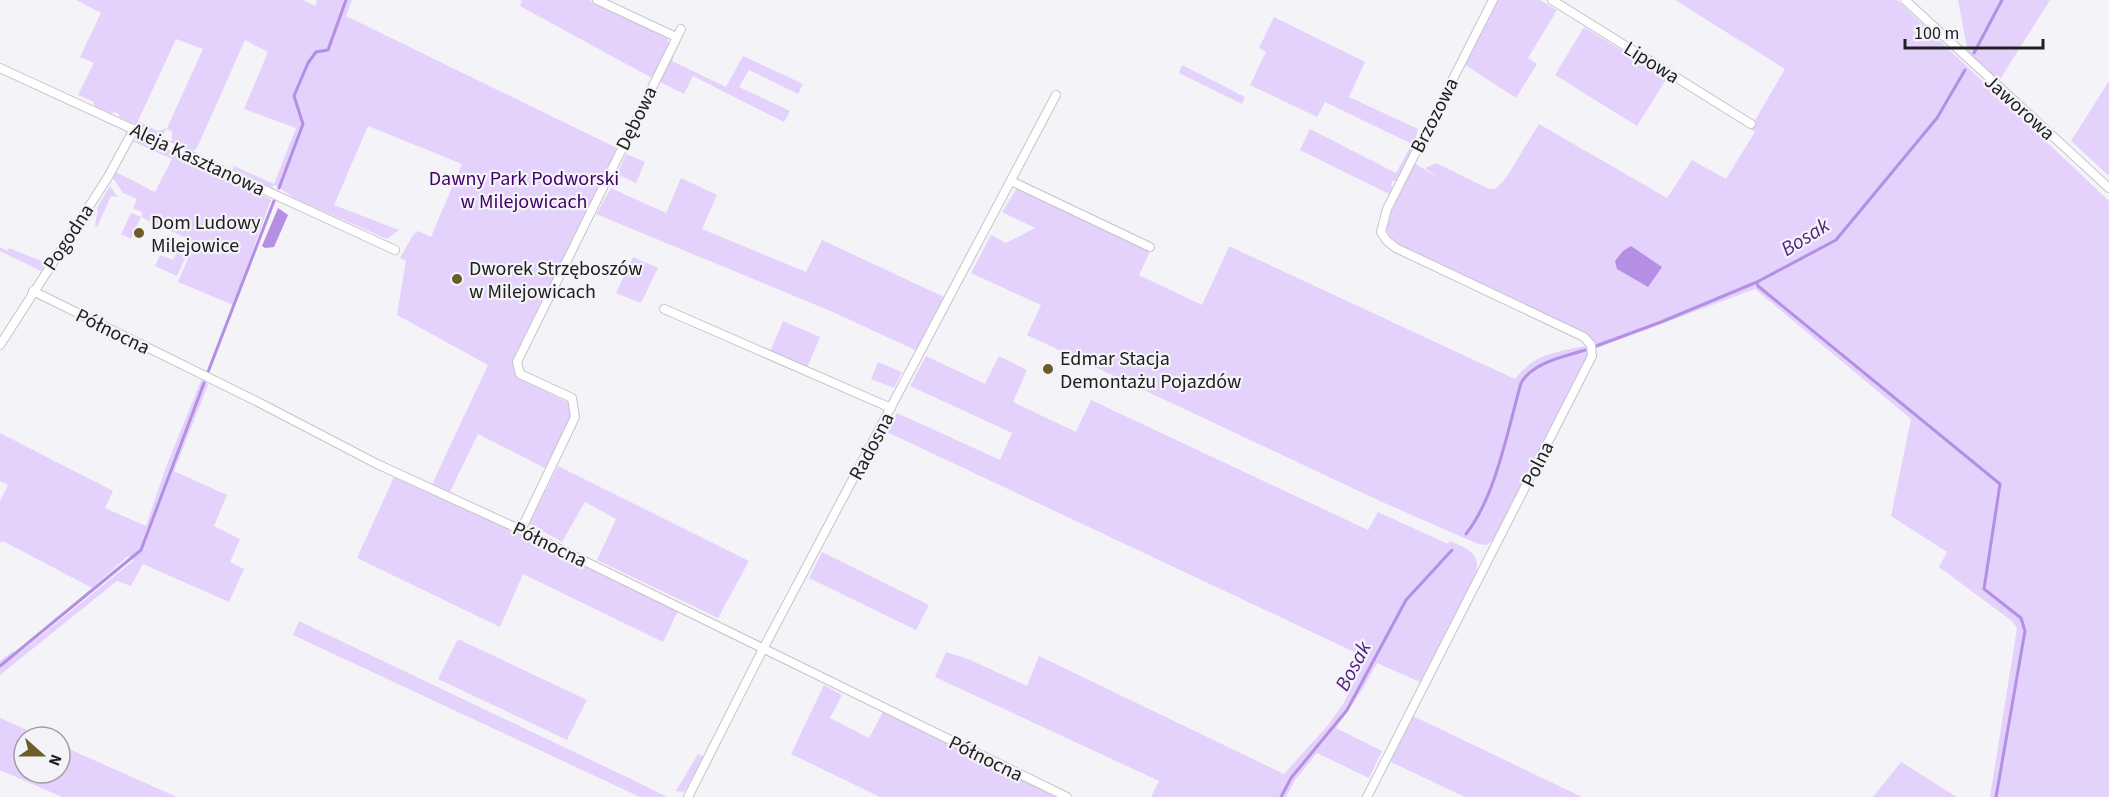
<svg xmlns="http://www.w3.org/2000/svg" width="2109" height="797" font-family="'Source Sans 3',sans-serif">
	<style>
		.green { fill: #e4d2fd; fill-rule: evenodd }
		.water { fill: #b48fe3 }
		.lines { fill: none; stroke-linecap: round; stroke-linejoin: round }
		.stream { stroke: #b48fe3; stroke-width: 3 }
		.minor-casing { stroke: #c5c4c8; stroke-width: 10 }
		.minor { stroke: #fff; stroke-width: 8 }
		.poi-dot { fill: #6b5c2a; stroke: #f4f3f7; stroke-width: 2 }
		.labels { text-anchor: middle; stroke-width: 4.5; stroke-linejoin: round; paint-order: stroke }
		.street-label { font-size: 20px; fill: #202021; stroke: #f4f3f7 }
		.park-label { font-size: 20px; fill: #3f006a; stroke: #f4f3f7 }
		.poi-label { font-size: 20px; fill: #202021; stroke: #f4f3f7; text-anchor: start }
		.water-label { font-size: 21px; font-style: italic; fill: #521d80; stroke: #f4f3f7 }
	</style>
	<rect width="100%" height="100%" fill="#f4f3f7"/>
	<path class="green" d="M 76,0 L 303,0 L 315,6 L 317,0 L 352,0 L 346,16 L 619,149 L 513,359 L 516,377 L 569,403 L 571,419 L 547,469 L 478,434 L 446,500 L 678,611 L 663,642 L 523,574 L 500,627 L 357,558 L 394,477 L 428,493 L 488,365 L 397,315 L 406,261 L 400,258 L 413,235 L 418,231 L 431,237 L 462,164 L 368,126 L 334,205 L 399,230 L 387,239 L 296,199 L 275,185 L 271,187 L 233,169 L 234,166 L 274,184 L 296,128 L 244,109 L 268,52 L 245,40 L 197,148 L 193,151 L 172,142 L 172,131 L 166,129 L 163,134 L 158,135 L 119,117 L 119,114 L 114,112 L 111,114 L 94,106 L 94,102 L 78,95 L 94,63 L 80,57 L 101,13 ZM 176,39 L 203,49 L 167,128 L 158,131 L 138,121 Z
		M 522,0 L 589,0 L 662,32 L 666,36 L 669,44 L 653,78 L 652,78 L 520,6 Z
		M 1498,0 L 1540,0 L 1557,10 L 1528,58 L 1537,64 L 1516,98 L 1464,64 Z
		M 1675,0 L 1897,0 L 2109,201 L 2109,797 L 1990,797 L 2017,628 L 2012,621 L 1939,567 L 1947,552 L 1891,516 L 1911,419 L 1755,289 L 1597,348 L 1591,340 L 1400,246 C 1395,241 1389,237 1387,231 C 1382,214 1406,178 1413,162 L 1438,178 L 1425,168 L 1436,163 L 1489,189 L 1495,189 L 1506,178 L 1539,124 L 1667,198 L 1692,160 L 1726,179 L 1755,132 L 1750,129 L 1785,69 Z
		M 1958,0 L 2050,0 L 1999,81 L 1968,53 Z
		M 1274,17 L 1365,62 L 1349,97 L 1418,129 L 1416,137 L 1417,140 L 1397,181 L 1392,181 L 1391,185 L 1393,188 L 1389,194 L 1300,150 L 1310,129 L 1396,173 L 1412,144 L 1325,102 L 1317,117 L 1250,85 L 1266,52 L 1259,48 Z
		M 1584,27 L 1667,78 L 1637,126 L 1555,75 Z
		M 674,56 L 672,61 L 726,87 L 743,56 L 803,84 L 798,94 L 749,70 L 739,87 L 790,111 L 784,122 L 693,76 L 684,94 L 660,82 L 669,59 Z
		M 1182,65 L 1245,97 L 1242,104 L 1179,73 Z
		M 2109,81 L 2109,176 L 2071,141 Z
		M 140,139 L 215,172 L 216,170 L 271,200 L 233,305 L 178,282 L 195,242 L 141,217 L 131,239 L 121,234 L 131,213 L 141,217 L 143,213 L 133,208 L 137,199 L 123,193 L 113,178 L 114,171 L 155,192 L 172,159 L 132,141 Z
		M 626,154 L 645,162 L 636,183 L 617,174 Z
		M 681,178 L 717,195 L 702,229 L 806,272 L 822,240 L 944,297 L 917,351 L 833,312 L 596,214 L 611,188 L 666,213 Z
		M 1020,183 L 1153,245 L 1139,275 L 1202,305 L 1229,247 L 1231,247 L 1515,379 C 1536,353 1553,353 1585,346 L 1588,352 L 1587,360 L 1493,540 L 1487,545 L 1478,544 L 1382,502 L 1027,335 L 1041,305 L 971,273 L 991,235 L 1006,243 L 1035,228 L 1002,212 Z
		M 110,186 L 118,197 L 111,196 L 97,227 L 95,226 L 98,206 Z
		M 182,241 L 191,245 L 177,276 L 155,266 L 160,255 L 173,260 Z
		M 0,247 L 7,251 L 9,248 L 41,261 L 45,265 L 41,271 L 0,251 Z
		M 633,257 L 658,268 L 641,303 L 616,293 Z
		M 783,321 L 820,337 L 807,368 L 770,352 Z
		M 926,356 L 985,384 L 999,356 L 1027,370 L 1013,402 L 1076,432 L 1091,400 L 1368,530 L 1378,512 L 1448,544 L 1450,541 C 1471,550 1483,555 1474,579 L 1420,682 L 1377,663 L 1362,690 L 1336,728 L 1382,751 L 1369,778 L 1317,753 L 1295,780 L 1286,797 L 1151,797 L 1159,781 L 935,677 L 946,652 L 968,659 L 1027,686 L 1039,656 L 1284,774 L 1328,725 L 1343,704 L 1367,658 L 887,432 L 897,413 L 1000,460 L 1012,433 L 910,386 Z
		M 878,362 L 902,372 L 894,388 L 871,379 Z
		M 202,378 L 206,380 L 208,385 L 174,471 L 227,495 L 214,526 L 240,539 L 230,562 L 244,569 L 229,602 L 143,564 L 131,586 L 117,581 L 0,675 L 0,661 L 13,651 L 18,654 L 134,560 L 128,556 L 92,588 L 3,541 L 0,543 L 0,501 L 8,485 L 0,481 L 0,433 L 113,491 L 105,508 L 146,526 L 166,467 Z
		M 558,466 L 749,561 L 718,618 L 597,560 L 616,519 L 585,502 L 562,542 L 529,524 Z
		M 822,552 L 929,605 L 916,630 L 809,578 Z
		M 299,621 L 631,779 L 667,797 L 640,797 L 293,635 Z
		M 458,639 L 587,700 L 567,740 L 438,679 Z
		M 824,685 L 842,695 L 830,718 L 869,738 L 883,712 L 1058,797 L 880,797 L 791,754 Z
		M 1413,716 L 1582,797 L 1465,797 L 1393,763 L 1390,760 Z
		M 0,718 L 43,737 L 24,737 L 24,773 L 60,773 L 60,745 L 177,797 L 62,797 L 0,770 Z
		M 698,754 L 704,757 L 684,792 L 676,791 Z
		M 1901,762 L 1957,797 L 1873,797 Z"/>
	<path class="water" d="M 278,208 L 288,215 L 274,247 L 265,248 L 262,246 Z
		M 1631,246 L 1662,267 L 1648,287 L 1617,269 L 1615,261 L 1623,251 Z"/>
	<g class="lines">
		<path class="stream" d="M 1974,53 L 2002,0
			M 279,188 L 303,124 L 294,96 L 308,63 L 316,52 L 328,50 L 346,0
			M 1757,282 L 1758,286 L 2000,484 L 1984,589 L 2021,618 L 2025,631 L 1996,797
			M 1596,346 L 1661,322 L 1757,282 L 1836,240 L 1937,118 L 1965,70
			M 208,372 L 274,201
			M 1466,534 C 1496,496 1508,429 1521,383 C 1533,362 1564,357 1585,350
			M 0,666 L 141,550 L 204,383
			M 1281,797 L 1291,778 L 1347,710 L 1406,600 L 1452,550"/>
		<g class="minor-casing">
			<path id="minor" d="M 597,0 L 676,37
				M 1552,0 L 1751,124
				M 1905,0 L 2109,188
				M 0,68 L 395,250
				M 1011,181 L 1150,247
				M 33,291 L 260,403 L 377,464 L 521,530 L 1067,797
				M 664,309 L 891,408
				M 0,345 L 108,177 L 134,129
				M 521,530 L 575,417 L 572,398 L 520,374 L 517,362 L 681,29
				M 688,797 L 763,649 L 1056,95
				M 1367,797 L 1592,356 L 1591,345 L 1584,337 L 1396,248 L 1387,241 L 1381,232 L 1387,209 L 1493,0"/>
		</g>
		<use href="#minor" class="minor"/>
	</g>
	<g class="poi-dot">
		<circle cx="139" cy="233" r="6"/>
		<circle cx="457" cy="279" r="6"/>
		<circle cx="1048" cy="369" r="6"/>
	</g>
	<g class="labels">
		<g class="street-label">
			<text transform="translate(1652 62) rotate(32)" y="7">Lipowa</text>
			<text transform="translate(2020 107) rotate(42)" y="7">Jaworowa</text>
			<text transform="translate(1434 115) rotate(-63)" y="7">Brzozowa</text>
			<text transform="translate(636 118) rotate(-64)" y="7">Dębowa</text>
			<text transform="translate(198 159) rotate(25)" y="7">Aleja Kasztanowa</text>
			<text transform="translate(68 237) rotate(-57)" y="7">Pogodna</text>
			<text transform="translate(113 331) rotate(26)" y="7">Północna</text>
			<text transform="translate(871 446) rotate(-62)" y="7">Radosna</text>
			<text transform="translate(1537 464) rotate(-63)" y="7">Polna</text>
			<text transform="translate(550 544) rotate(26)" y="7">Północna</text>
			<text transform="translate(986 758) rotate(26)" y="7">Północna</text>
		</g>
		<g class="park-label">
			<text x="524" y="185">Dawny Park Podworski<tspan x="524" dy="23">w Milejowicach</tspan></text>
		</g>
		<g class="poi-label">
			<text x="151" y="229">Dom Ludowy<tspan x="151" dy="23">Milejowice</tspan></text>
			<text x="469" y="275">Dworek Strzęboszów<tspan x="469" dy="23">w Milejowicach</tspan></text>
			<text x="1060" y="365">Edmar Stacja<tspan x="1060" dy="23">Demontażu Pojazdów</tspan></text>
		</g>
		<g class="water-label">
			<text transform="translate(1805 237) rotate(-32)" y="7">Bosak</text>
			<text transform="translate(1353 666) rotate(-62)" y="7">Bosak</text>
		</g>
	</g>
	<g transform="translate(42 755) rotate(111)"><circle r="28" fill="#f4f3f7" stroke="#9f9fa1" stroke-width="1.5"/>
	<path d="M0-4.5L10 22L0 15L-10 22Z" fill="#6b5c2a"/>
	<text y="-9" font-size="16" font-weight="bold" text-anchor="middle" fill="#202021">N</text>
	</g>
	<path d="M1905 39v9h138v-9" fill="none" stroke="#202021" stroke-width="3"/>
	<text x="1914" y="39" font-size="18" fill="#202021" stroke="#f4f3f7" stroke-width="4.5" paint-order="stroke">100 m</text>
</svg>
